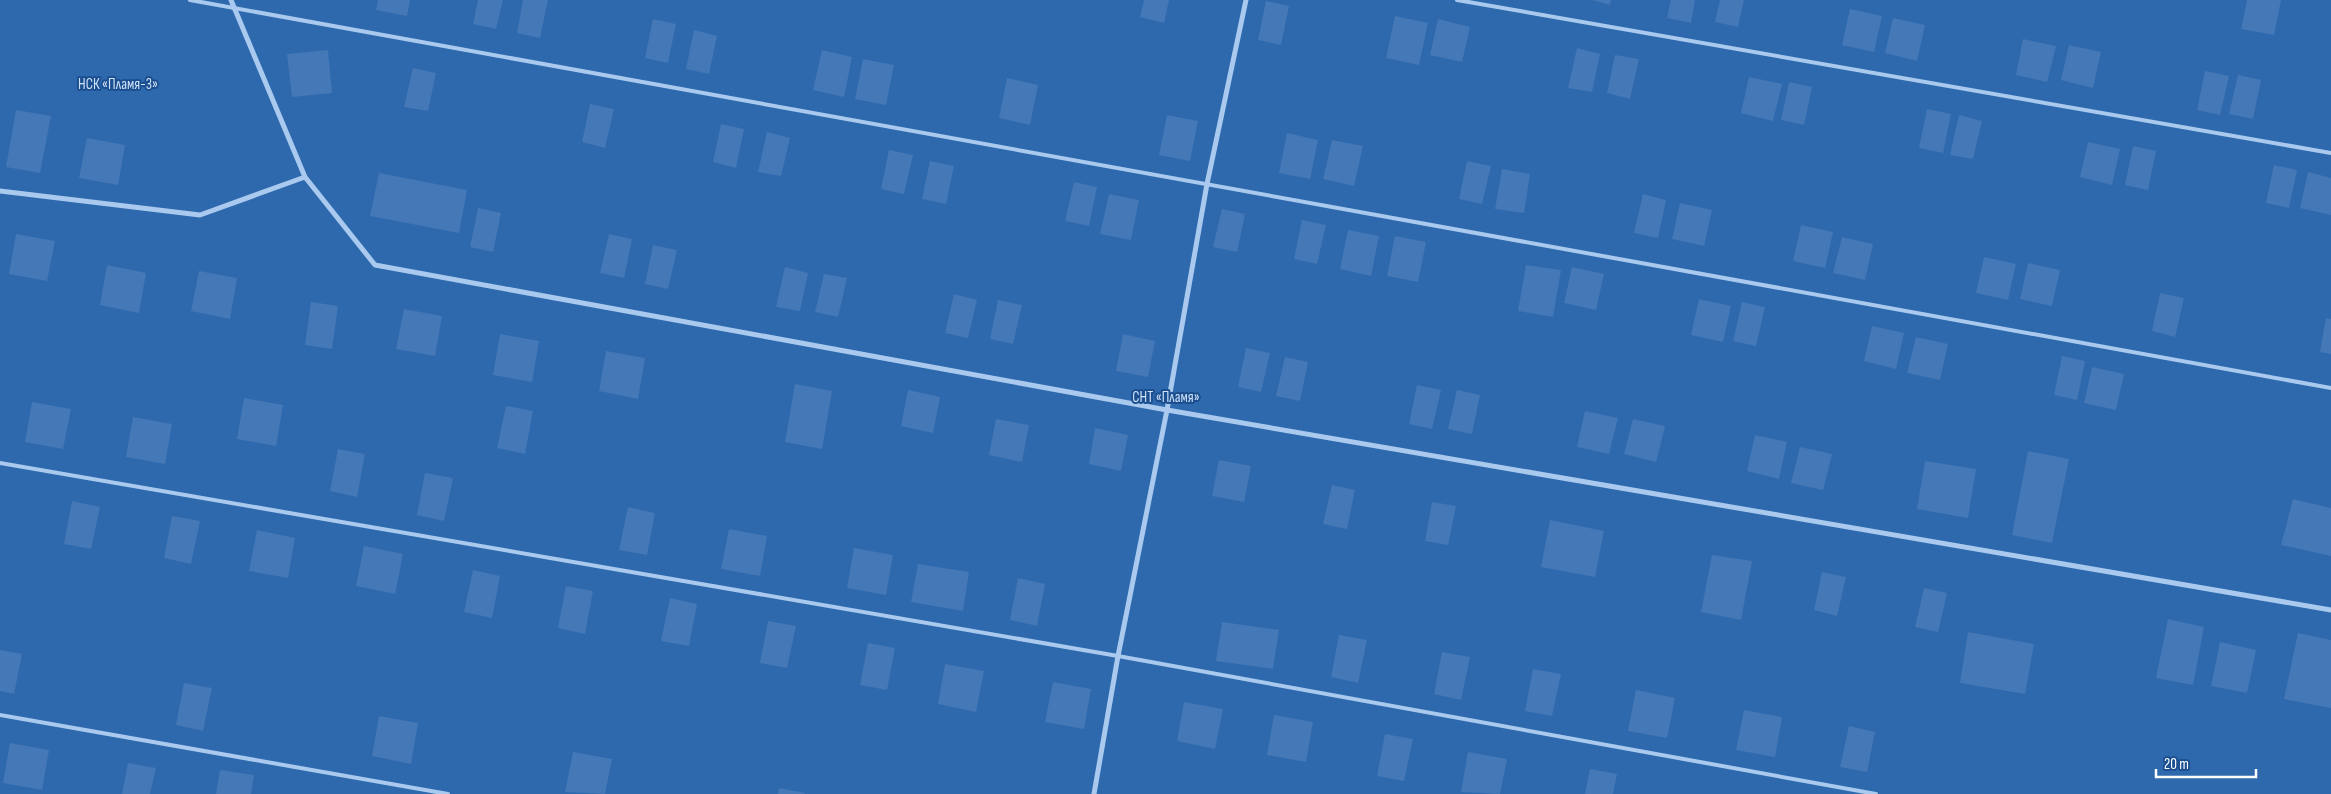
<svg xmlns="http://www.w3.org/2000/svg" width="2331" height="794" font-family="'Sofia Sans Condensed',sans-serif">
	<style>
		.green { fill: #2e69ad }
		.building { fill: #4478b7 }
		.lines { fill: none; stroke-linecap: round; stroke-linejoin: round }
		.lane { stroke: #a9c9ee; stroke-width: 4 }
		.street { stroke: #a9c9ee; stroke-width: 5 }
		.labels { text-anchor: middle; stroke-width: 4; stroke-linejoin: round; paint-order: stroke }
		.park-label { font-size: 15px; fill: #cfe3fa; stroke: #1b4f8f }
	</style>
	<rect width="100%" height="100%" fill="#1b4f8f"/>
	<path class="green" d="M 0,0 L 2331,0 L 2331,794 L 0,794 Z"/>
	<path class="building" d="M 378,0 L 410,0 L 407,16 L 376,10 Z
		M 478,0 L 503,0 L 496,29 L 473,24 Z
		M 523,0 L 548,0 L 540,38 L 517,33 Z
		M 1144,0 L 1169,0 L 1164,23 L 1140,17 Z
		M 1592,0 L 1611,0 L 1610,5 Z
		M 1671,0 L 1695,0 L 1691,23 L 1667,18 Z
		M 1720,0 L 1744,0 L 1738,27 L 1715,22 Z
		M 2247,0 L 2281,0 L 2274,35 L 2241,29 Z
		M 1266,1 L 1289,6 L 1281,45 L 1258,40 Z
		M 1850,9 L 1882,16 L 1874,52 L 1842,45 Z
		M 1395,16 L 1428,23 L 1419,65 L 1386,58 Z
		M 1893,18 L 1925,25 L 1917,61 L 1885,53 Z
		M 653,19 L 676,24 L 668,63 L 645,58 Z
		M 1438,19 L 1470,27 L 1462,62 L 1430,55 Z
		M 694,30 L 717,36 L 709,74 L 686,69 Z
		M 2023,39 L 2056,46 L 2047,82 L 2016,75 Z
		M 2069,45 L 2101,52 L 2093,88 L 2061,80 Z
		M 1577,48 L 1600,54 L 1592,92 L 1568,88 Z
		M 328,50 L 332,93 L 292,97 L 287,54 Z
		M 822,50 L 852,57 L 844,97 L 813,90 Z
		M 1615,55 L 1639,59 L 1630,99 L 1607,93 Z
		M 863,59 L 894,65 L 886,105 L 855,99 Z
		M 413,68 L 436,73 L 428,111 L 404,107 Z
		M 2205,71 L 2229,76 L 2220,115 L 2197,110 Z
		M 2238,75 L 2261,80 L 2253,119 L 2229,114 Z
		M 1749,77 L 1782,84 L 1773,121 L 1741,113 Z
		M 1007,78 L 1038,85 L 1030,125 L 999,118 Z
		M 1789,82 L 1812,87 L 1804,125 L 1781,120 Z
		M 590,104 L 614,109 L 605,148 L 582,142 Z
		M 1927,109 L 1951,114 L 1943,153 L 1919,148 Z
		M 16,110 L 51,116 L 40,173 L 6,167 Z
		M 1167,115 L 1198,121 L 1190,161 L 1159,155 Z
		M 1959,115 L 1982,121 L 1973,159 L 1950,155 Z
		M 721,124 L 744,129 L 736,168 L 713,162 Z
		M 767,132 L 790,138 L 781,176 L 758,172 Z
		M 1287,133 L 1318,140 L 1310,179 L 1279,173 Z
		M 87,138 L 125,145 L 118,185 L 79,178 Z
		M 1332,140 L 1363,146 L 1354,186 L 1323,179 Z
		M 2088,142 L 2120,149 L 2112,185 L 2080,177 Z
		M 2133,146 L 2156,151 L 2148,190 L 2125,185 Z
		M 889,150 L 913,155 L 904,194 L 881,189 Z
		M 930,161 L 954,166 L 946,204 L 922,199 Z
		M 1467,161 L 1491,166 L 1482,204 L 1459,199 Z
		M 2274,165 L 2297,170 L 2289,208 L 2266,203 Z
		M 1502,169 L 1530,174 L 1524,213 L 1495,209 Z
		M 2308,172 L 2331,178 L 2331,215 L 2300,208 Z
		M 379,173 L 467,190 L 459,233 L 370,216 Z
		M 1074,182 L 1097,187 L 1089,226 L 1065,221 Z
		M 1109,194 L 1139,200 L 1131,240 L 1100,234 Z
		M 1643,194 L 1666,200 L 1658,238 L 1634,233 Z
		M 1680,203 L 1712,210 L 1704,246 L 1672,239 Z
		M 478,208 L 501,213 L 493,252 L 470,247 Z
		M 1222,209 L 1245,214 L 1237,252 L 1213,247 Z
		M 1302,220 L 1326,225 L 1317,264 L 1294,259 Z
		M 1801,225 L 1833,232 L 1825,268 L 1793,261 Z
		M 1348,230 L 1379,236 L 1371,276 L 1340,269 Z
		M 16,234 L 55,241 L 47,281 L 9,274 Z
		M 609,234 L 632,239 L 624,278 L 600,273 Z
		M 1395,236 L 1426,242 L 1418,282 L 1387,276 Z
		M 1842,237 L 1873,244 L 1865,280 L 1833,273 Z
		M 653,245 L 677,250 L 668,289 L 645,284 Z
		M 1984,257 L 2016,264 L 2008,300 L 1976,293 Z
		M 2028,263 L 2060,270 L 2052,306 L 2020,299 Z
		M 107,265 L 146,273 L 139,313 L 100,305 Z
		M 1526,265 L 1561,270 L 1553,317 L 1518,311 Z
		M 785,267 L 808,273 L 800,311 L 776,307 Z
		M 1572,267 L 1604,274 L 1596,310 L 1564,303 Z
		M 199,271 L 237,278 L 230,319 L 191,311 Z
		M 824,274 L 847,278 L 838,317 L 815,312 Z
		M 2160,293 L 2184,298 L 2175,337 L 2152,331 Z
		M 954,294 L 977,300 L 968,338 L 945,333 Z
		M 1699,299 L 1731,306 L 1723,342 L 1691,335 Z
		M 998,300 L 1022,305 L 1013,344 L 990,339 Z
		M 311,302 L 338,306 L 332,349 L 305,345 Z
		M 1742,302 L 1765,307 L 1756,346 L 1733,341 Z
		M 404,309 L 442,316 L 435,356 L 396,349 Z
		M 2326,318 L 2331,319 L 2331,354 L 2320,352 Z
		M 1872,326 L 1904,333 L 1896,369 L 1864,361 Z
		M 500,334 L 539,341 L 532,382 L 493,375 Z
		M 1123,334 L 1155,341 L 1148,377 L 1116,371 Z
		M 1916,337 L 1948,344 L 1940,380 L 1907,373 Z
		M 1246,348 L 1270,353 L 1261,392 L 1238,387 Z
		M 606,351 L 645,358 L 638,399 L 599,391 Z
		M 2062,356 L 2085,361 L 2077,400 L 2054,395 Z
		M 1285,357 L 1308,362 L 1300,401 L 1276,396 Z
		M 2092,367 L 2124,374 L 2116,410 L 2084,403 Z
		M 795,384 L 832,391 L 822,449 L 785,442 Z
		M 1417,385 L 1441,390 L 1432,429 L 1409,424 Z
		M 908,390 L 940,397 L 933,433 L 901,426 Z
		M 1457,390 L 1480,395 L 1472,434 L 1448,429 Z
		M 244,398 L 283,405 L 276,446 L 237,439 Z
		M 32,402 L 71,409 L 63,449 L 25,442 Z
		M 506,406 L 533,411 L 525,454 L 497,448 Z
		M 1585,411 L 1618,418 L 1609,454 L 1577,447 Z
		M 133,417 L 172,424 L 165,464 L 126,457 Z
		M 996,419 L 1029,425 L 1022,462 L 989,455 Z
		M 1633,419 L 1665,426 L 1656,462 L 1624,454 Z
		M 1095,428 L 1128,435 L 1121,471 L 1089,464 Z
		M 1755,435 L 1787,442 L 1779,479 L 1747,471 Z
		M 1800,447 L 1832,454 L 1823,490 L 1791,483 Z
		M 338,449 L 365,454 L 357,497 L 330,491 Z
		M 2028,451 L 2069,459 L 2052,543 L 2012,535 Z
		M 1219,460 L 1251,466 L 1244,502 L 1212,496 Z
		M 1925,461 L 1976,469 L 1968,518 L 1917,509 Z
		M 425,473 L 453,478 L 444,521 L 417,515 Z
		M 1332,485 L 1355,490 L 1347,529 L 1323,524 Z
		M 2293,499 L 2331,508 L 2331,556 L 2281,545 Z
		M 72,501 L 100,507 L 91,549 L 64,544 Z
		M 1432,502 L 1456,506 L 1448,545 L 1425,541 Z
		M 628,507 L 655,513 L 647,555 L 619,550 Z
		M 172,516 L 200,521 L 191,564 L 164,558 Z
		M 1550,520 L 1604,531 L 1595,577 L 1541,567 Z
		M 729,529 L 767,536 L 760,576 L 721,569 Z
		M 257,530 L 295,538 L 288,578 L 249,571 Z
		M 364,546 L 403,554 L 395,594 L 356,586 Z
		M 854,548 L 893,555 L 886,595 L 847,588 Z
		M 1712,555 L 1752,561 L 1741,620 L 1701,612 Z
		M 918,564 L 969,572 L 963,611 L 911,602 Z
		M 473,570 L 500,576 L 492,618 L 464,612 Z
		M 1822,572 L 1846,577 L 1837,616 L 1814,610 Z
		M 1018,578 L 1045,584 L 1037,626 L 1010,620 Z
		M 566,586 L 593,591 L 585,634 L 558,628 Z
		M 1924,588 L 1947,593 L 1938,632 L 1915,627 Z
		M 670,598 L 697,604 L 689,646 L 661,641 Z
		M 2168,619 L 2204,627 L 2193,685 L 2156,678 Z
		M 768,621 L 796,626 L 787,668 L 760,663 Z
		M 1222,622 L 1279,630 L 1273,669 L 1216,661 Z
		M 1968,632 L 2034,644 L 2025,694 L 1960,683 Z
		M 2298,633 L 2331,640 L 2331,708 L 2284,699 Z
		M 1339,635 L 1367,640 L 1358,683 L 1331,677 Z
		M 2220,642 L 2256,650 L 2247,693 L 2211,686 Z
		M 868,643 L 895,648 L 887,690 L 860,685 Z
		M 0,650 L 22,654 L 14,694 L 0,691 Z
		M 1442,652 L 1470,657 L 1461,700 L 1434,694 Z
		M 945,664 L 984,671 L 976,712 L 938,704 Z
		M 1533,669 L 1561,674 L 1552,716 L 1525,711 Z
		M 1053,682 L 1091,689 L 1084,729 L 1045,722 Z
		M 184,683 L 212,688 L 203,731 L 176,725 Z
		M 1636,690 L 1675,698 L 1667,738 L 1628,731 Z
		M 1184,702 L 1223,709 L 1215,749 L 1177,741 Z
		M 1744,710 L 1782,717 L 1775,757 L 1736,750 Z
		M 1274,715 L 1313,722 L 1306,762 L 1267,755 Z
		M 379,716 L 418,723 L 411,764 L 372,756 Z
		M 1849,726 L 1875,732 L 1867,772 L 1840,767 Z
		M 1385,734 L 1413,739 L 1404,781 L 1377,776 Z
		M 10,743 L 49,750 L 42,790 L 3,783 Z
		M 573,752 L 612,759 L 605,794 L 565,792 Z
		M 1468,752 L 1507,759 L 1500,794 L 1461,792 Z
		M 128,763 L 156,768 L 150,794 L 122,794 Z
		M 1590,769 L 1617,774 L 1613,794 L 1585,794 Z
		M 220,770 L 254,775 L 251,794 L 216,794 Z
		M 779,788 L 805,793 L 804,794 L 778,794 Z"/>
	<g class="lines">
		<path class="lane" d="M 190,0 L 2331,388
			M 1457,0 L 2331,153
			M 0,463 L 1118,656 L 1876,794
			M 0,715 L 448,794"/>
		<path class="street" d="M 231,0 L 305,177 L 375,265 L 1167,410 L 2331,610
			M 0,191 L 200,215 L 305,177
			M 1094,794 L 1118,656 L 1167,410 L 1207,184 L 1246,0"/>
	</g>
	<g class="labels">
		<g class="park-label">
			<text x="118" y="89">НСК «Пламя-3»</text>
			<text x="1166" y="402">СНТ «Пламя»</text>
		</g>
	</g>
	<path d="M2156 769v8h100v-8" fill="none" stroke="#ffffff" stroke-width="2.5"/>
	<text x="2164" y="769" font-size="15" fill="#ffffff" stroke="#1b4f8f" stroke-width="4" paint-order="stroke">20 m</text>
</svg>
